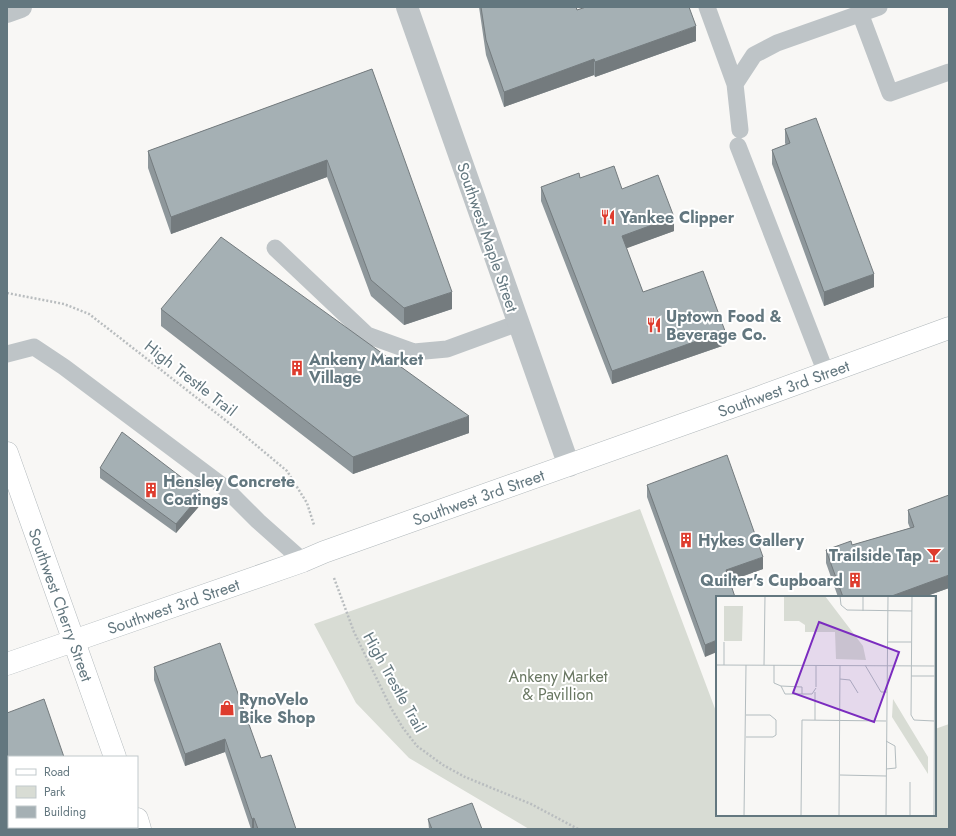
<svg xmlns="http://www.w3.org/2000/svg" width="956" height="836" font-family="Jost,sans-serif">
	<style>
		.green { fill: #d8dcd4 }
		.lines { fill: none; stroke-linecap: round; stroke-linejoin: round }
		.secondary-casing { stroke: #b1b8bb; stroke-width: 23 }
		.path { stroke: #b9bdbf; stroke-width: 2.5; stroke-dasharray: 2 2; stroke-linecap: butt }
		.lane { stroke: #bec4c7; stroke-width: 17 }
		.street { stroke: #bec4c7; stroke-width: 22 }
		.secondary { stroke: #fff; stroke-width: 22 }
		.wall { fill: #8e979b }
		.shaded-wall { fill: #747b7e }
		.building { fill: #a5b0b4; stroke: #747b7e }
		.labels { text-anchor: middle; stroke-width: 4; stroke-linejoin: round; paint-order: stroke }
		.poi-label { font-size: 16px; font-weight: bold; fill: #63777f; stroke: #fff; text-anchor: start }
		.street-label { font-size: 16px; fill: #63777f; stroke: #fff }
		.park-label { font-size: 16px; fill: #697762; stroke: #fff }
		.inset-road { fill: none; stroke: #b3bcbf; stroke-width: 1 }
		.view { fill: #7b2cbf; fill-opacity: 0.15; stroke: #7b2cbf; stroke-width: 2 }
		.inset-edge { fill: none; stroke: #63777f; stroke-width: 2 }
	</style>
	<rect width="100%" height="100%" fill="#f8f7f5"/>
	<path class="green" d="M 640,509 L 717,714 L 717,815 L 935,815 L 935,729 L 949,724 L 949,829 L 529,829 L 409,758 L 356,703 L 314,624 Z"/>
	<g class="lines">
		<g class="secondary-casing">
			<g id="secondary">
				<path id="s1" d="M 7,453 L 115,757"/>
				<path id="s2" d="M 7,664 L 303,561 L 324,552 L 760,397 L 949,328"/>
				<path d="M 137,819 L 140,829"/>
			</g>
		</g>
		<path class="path" d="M 7,293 L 64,304 L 89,314 L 115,334 L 238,430 L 287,471 L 307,503 L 314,525
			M 334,578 L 354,632 L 391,708 L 403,728 L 417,746 L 443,765 L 465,777 L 531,804 L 578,829"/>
		<path class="lane" d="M 707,7 L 735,84
			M 860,13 L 890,93 L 949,72
			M 740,130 L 735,84 L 754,55 L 777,43 L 879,7
			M 738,146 L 826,373
			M 275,248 L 367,335 L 414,352 L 447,349 L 518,323
			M 7,354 L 34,347 L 64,367 L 224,487 L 258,521 L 303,561"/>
		<path class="street" d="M 407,7 L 569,466
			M 7,12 L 21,7"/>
		<use href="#secondary" class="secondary"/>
	</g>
	<path class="wall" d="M 479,7 L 576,7 L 577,10 L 696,41 L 595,77 L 594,75 L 504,107 L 486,55 Z
		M 372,69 L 452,309 L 404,325 L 371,296 L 327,177 L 171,234 L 148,168 L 148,151 Z
		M 785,129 L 874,287 L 824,306 L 772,164 L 772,150 L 786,145 L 785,143 Z
		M 580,178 L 622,189 L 674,231 L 626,248 L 643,292 L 725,345 L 612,384 L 541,201 L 541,187 Z
		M 161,309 L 469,433 L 353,474 L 161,326 Z
		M 100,468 L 202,503 L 176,533 L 100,478 Z
		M 647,485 L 763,569 L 730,581 L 705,657 L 647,497 Z
		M 908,510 L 949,588 L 924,597 L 838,597 L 826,563 L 826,550 L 852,545 L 910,528 L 908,523 Z
		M 154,667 L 261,758 L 296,829 L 251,829 L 225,752 L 185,766 L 154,680 Z
		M 428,819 L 482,829 L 429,829 Z"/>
	<path class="shaded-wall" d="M 696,26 L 696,41 L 595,77 L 595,62 Z
		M 594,59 L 594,75 L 504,107 L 504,92 Z
		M 327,160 L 327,177 L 171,234 L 171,217 Z
		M 674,217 L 674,231 L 622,250 L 622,236 Z
		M 874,274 L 874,287 L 824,306 L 824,292 Z
		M 452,292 L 452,309 L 404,325 L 404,308 Z
		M 725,331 L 725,345 L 612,384 L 612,371 Z
		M 469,416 L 469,433 L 353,474 L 353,457 Z
		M 202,493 L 202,503 L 176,533 L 176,524 Z
		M 763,557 L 763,569 L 726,582 L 726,570 Z
		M 949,575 L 949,588 L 924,597 L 889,597 Z
		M 717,640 L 717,652 L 705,657 L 705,645 Z
		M 225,739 L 225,752 L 185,766 L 185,754 Z
		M 254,818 L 254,829 L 252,829 L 252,819 Z"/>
	<path class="building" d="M 481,7 L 576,7 L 577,10 L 586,7 L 689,7 L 696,26 L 595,62 L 594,59 L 504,92 L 486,40 Z
		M 372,69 L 452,292 L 404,308 L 371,280 L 327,160 L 171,217 L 148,151 Z
		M 816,118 L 874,274 L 824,292 L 772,150 L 790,143 L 785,129 Z
		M 614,166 L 622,189 L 658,175 L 674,217 L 622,236 L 643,292 L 703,271 L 725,331 L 612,371 L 541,187 L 579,173 L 580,178 Z
		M 221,237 L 469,416 L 353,457 L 161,309 Z
		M 122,432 L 202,493 L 176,524 L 100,468 Z
		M 727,455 L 763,557 L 726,570 L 735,597 L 717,597 L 717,640 L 705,645 L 647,485 Z
		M 949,495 L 949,575 L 889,597 L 843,597 L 826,550 L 851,541 L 852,545 L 914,527 L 908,510 Z
		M 220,643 L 261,758 L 271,755 L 296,829 L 258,829 L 254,818 L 252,819 L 225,739 L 185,754 L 154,667 Z
		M 44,699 L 64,757 L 9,757 L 9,827 L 89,827 L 90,829 L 7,829 L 7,713 Z
		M 472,803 L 482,829 L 432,829 L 428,819 Z"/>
	<defs>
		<g id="restaurant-bare" transform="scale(1.2)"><path d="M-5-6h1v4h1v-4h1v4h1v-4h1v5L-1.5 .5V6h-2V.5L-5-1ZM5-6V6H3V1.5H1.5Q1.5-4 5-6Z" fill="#de3c2e" stroke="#fff" stroke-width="2.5" paint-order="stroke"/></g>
		<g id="building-bare" transform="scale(1.2)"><path d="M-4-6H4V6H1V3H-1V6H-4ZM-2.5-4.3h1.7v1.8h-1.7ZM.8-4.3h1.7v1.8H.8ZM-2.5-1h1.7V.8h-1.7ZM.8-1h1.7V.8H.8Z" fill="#de3c2e" stroke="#fff" stroke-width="2.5" paint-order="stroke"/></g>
		<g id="bar-bare" transform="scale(1.2)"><path d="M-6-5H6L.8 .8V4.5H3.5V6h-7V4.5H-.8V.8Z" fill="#de3c2e" stroke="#fff" stroke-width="2.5" paint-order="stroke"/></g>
		<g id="shop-bare" transform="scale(1.2)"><path d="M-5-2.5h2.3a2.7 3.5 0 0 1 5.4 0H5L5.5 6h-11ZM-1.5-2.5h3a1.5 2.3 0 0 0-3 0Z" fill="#de3c2e" stroke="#fff" stroke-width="2.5" paint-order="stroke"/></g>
	</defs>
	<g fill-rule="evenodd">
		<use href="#restaurant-bare" x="608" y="217"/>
		<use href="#restaurant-bare" x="654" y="325"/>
		<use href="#building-bare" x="297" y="368"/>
		<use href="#building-bare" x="151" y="490"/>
		<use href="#building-bare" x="686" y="540"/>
		<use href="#bar-bare" x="934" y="555"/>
		<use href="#building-bare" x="855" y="580"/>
		<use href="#shop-bare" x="227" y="708"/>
	</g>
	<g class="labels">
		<g class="poi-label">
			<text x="620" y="223">Yankee Clipper</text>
			<text x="666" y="322">Uptown Food &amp;<tspan x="666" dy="18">Beverage Co.</tspan></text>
			<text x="309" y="365">Ankeny Market<tspan x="309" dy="18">Village</tspan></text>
			<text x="163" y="487">Hensley Concrete<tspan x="163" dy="18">Coatings</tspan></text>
			<text x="698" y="546">Hykes Gallery</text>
			<text x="922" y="561" text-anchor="end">Trailside Tap</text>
			<text x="843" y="586" text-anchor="end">Quilter's Cupboard</text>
			<text x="239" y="705">RynoVelo<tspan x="239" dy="18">Bike Shop</tspan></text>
		</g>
		<g class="street-label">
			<text transform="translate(488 237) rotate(71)" y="6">Southwest Maple Street</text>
			<text transform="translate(191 378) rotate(38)" y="6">High Trestle Trail</text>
			<text dy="6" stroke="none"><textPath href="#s2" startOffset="824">Southwest 3rd Street</textPath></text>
			<text dy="6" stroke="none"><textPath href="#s2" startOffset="500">Southwest 3rd Street</textPath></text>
			<text dy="6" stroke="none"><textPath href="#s1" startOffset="161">Southwest Cherry Street</textPath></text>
			<text dy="6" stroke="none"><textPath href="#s2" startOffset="176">Southwest 3rd Street</textPath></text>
			<text transform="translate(395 682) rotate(61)" y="6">High Trestle Trail</text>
		</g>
		<g class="park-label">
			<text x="558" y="682">Ankeny Market<tspan x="558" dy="18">&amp; Pavillion</tspan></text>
		</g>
	</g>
	<g transform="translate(716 596)">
		<rect width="220" height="220" fill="#f8f7f5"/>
		<path d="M 68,0 L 109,0 L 147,50 L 150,64 L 120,63 L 119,36 L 89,36 L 89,29 L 83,25 L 68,25 ZM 8,10 L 27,10 L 26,45 L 8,45 ZM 177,103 L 212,161 L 212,178 L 176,121 Z" fill="#d8dcd4"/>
		<path class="inset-road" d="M 124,0 L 125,9 L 131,14 L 196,15M 147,0 L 147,15M 196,0 L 195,119 L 198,124 L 218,125M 8,46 L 8,69M 171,46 L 195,46M 0,69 L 220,70M 48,69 L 49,0M 58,69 L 58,87 L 65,90 L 69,98 L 96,98 L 100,92M 100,69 L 100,91M 149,69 L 165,96 L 171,96M 195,80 L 219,80M 124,83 L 134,84 L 142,97M 65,90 L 86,91 L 86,98M 99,96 L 99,124M 30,141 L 57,141 L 60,139 L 60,124 L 54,119 L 30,119M 170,173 L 180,172 L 179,150 L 170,145M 124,179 L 170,180M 28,220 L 30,69M 85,220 L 86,124 L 170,125M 123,220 L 124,69M 170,220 L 172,0M 194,220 L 194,186M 218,220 L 219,0"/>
		<path class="view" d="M 103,26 L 183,56 L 158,126 L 77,97 Z"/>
		<rect width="220" height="220" class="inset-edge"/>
	</g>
	<rect width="956" height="836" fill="none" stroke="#63777f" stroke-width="16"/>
	<rect x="8" y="756" width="130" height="72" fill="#ffffff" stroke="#c1c9cc"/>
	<rect x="16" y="769" width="20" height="6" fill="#ffffff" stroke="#c1c9cc"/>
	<text x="44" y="776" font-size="12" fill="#63777f">Road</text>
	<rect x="16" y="786" width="20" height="12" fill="#d8dcd4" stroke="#c1c9cc"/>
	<text x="44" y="796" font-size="12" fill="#63777f">Park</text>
	<rect x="16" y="806" width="20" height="12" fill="#a5b0b4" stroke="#c1c9cc"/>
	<text x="44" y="816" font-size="12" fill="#63777f">Building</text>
</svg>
